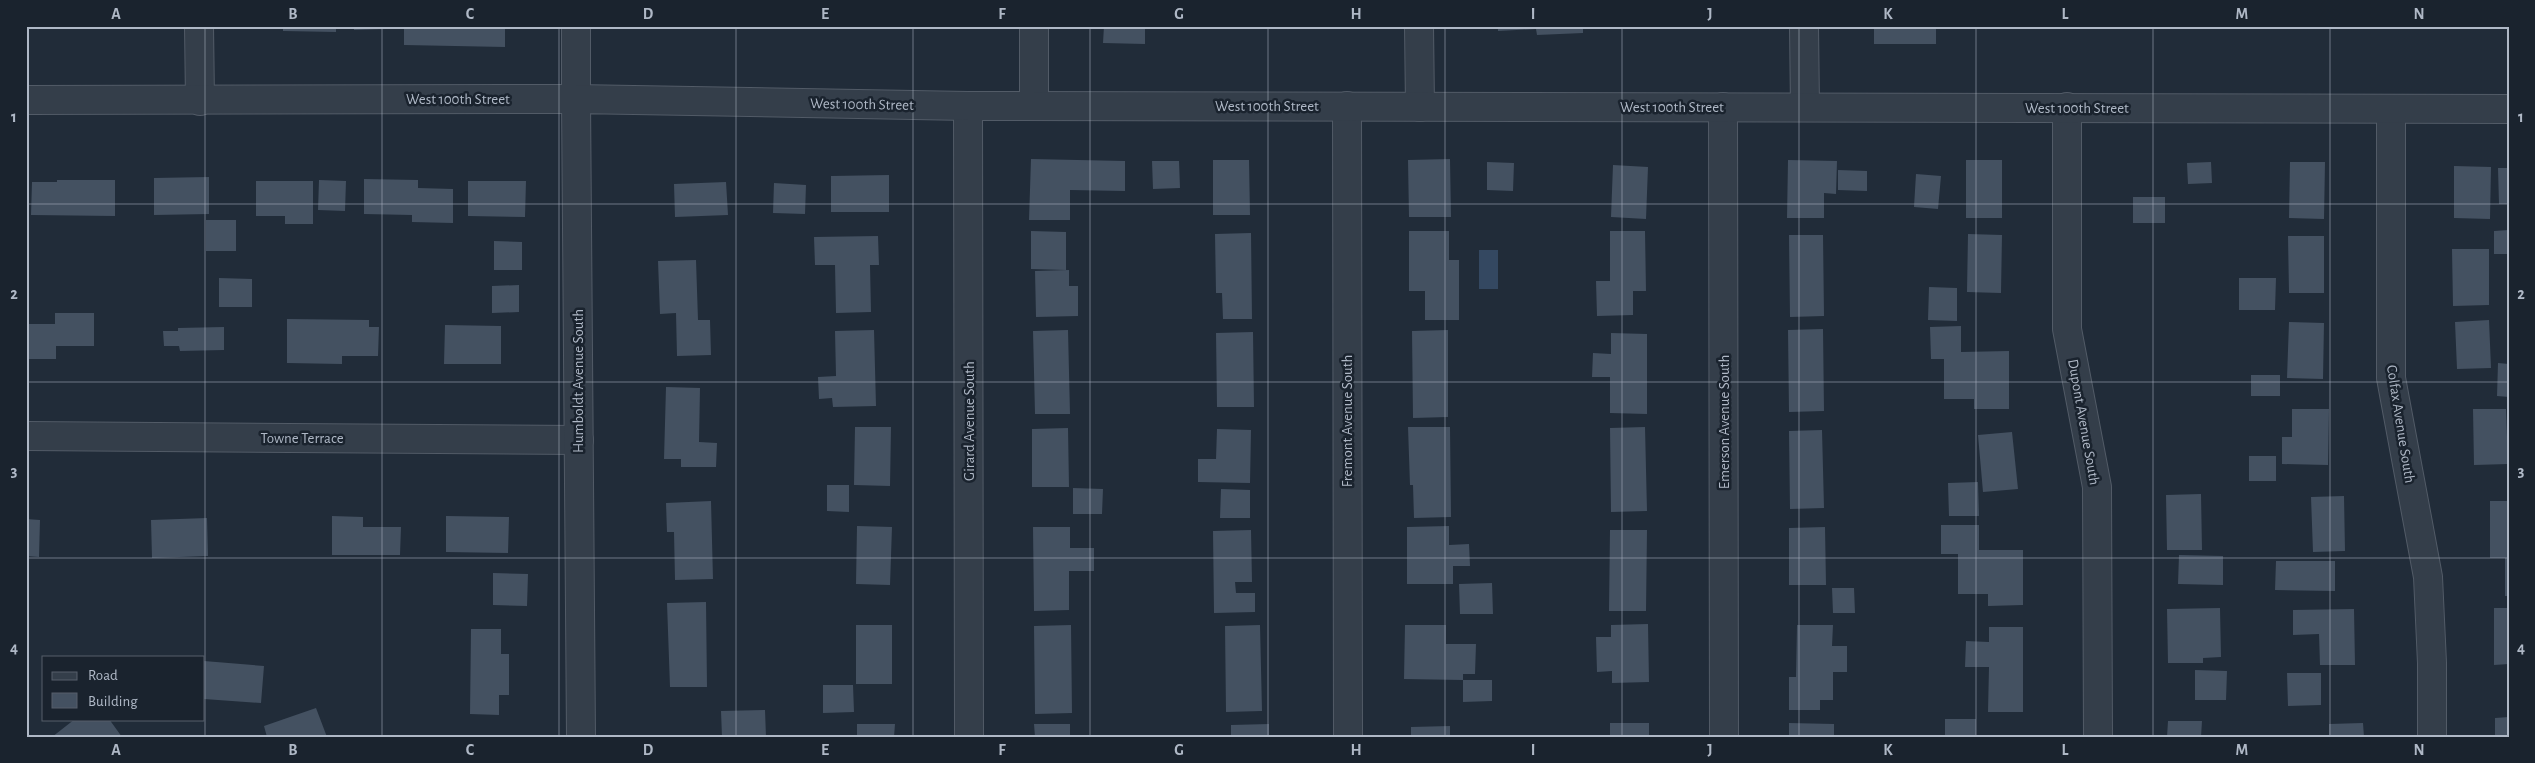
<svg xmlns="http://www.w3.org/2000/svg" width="2535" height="763" font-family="'Alegreya Sans',sans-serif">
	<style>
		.water { fill: #344861 }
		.building { fill: #445161 }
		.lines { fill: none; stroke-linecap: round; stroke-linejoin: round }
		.minor-casing { stroke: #525b67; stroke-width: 30 }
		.tertiary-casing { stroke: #525b67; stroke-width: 30 }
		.minor { stroke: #343e4a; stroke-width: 28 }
		.tertiary { stroke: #343e4a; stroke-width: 28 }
		.grid { fill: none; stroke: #afb8c6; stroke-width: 1; stroke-opacity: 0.55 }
		.labels { text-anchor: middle; stroke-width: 5; stroke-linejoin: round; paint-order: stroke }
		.street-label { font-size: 15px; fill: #afb8c6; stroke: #1a232e }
		.neatline { fill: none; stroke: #afb8c6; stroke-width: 2 }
		.grid-label { font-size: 16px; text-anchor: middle; font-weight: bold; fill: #afb8c6 }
	</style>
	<rect width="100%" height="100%" fill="#212c39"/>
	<path class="water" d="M 1479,250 L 1498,250 L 1498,289 L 1479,289 Z"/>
	<path class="building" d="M 283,26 L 336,26 L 336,32 L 283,31 Z
		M 354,26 L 386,26 L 386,29 L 354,30 Z
		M 404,26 L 505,26 L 505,47 L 404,45 Z
		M 1104,26 L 1145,26 L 1145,44 L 1103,43 Z
		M 1498,26 L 1583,26 L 1583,33 L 1537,35 L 1536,29 L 1498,31 Z
		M 1874,26 L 1936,26 L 1936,44 L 1874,44 Z
		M 1031,159 L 1125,161 L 1125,191 L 1070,190 L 1070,220 L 1029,220 Z
		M 1450,159 L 1451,217 L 1409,217 L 1408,160 Z
		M 1213,160 L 1249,160 L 1250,215 L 1213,215 Z
		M 1788,160 L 1837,161 L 1836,194 L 1824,193 L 1824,218 L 1787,218 Z
		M 1966,160 L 2002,160 L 2002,218 L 1966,218 Z
		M 1152,161 L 1179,161 L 1180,188 L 1153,189 Z
		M 1487,162 L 1514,163 L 1513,191 L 1487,190 Z
		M 2211,162 L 2212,183 L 2188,184 L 2187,163 Z
		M 2290,162 L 2325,162 L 2324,219 L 2289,218 Z
		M 1613,165 L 1648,167 L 1646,219 L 1611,217 Z
		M 2454,166 L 2491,167 L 2490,219 L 2454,218 Z
		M 2498,168 L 2509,168 L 2509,204 L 2499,204 Z
		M 1838,170 L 1867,171 L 1867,191 L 1838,190 Z
		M 1916,174 L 1941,176 L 1938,209 L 1914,207 Z
		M 889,175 L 889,212 L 831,212 L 831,176 Z
		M 209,177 L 209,214 L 154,215 L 154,178 Z
		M 364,179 L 418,180 L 418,188 L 453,189 L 453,223 L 412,222 L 412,215 L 364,214 Z
		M 57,180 L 115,180 L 115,216 L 31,215 L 32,182 L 57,182 Z
		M 319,180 L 346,181 L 345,211 L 318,210 Z
		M 256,181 L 313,181 L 313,224 L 285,224 L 285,216 L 256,216 Z
		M 468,181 L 526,181 L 525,217 L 468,216 Z
		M 726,182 L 728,215 L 675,217 L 674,184 Z
		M 774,183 L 806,185 L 805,214 L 773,213 Z
		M 2133,197 L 2165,197 L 2165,223 L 2133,223 Z
		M 206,220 L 236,220 L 236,251 L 206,251 Z
		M 2509,230 L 2509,254 L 2494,254 L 2494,231 Z
		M 1031,231 L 1066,232 L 1066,270 L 1031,269 Z
		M 1409,231 L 1449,231 L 1449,260 L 1459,260 L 1459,320 L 1425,320 L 1425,291 L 1409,291 Z
		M 1610,231 L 1645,231 L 1646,291 L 1633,291 L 1633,315 L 1597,316 L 1596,281 L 1610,281 Z
		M 1251,233 L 1252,319 L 1223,319 L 1222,293 L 1216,293 L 1215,234 Z
		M 1968,234 L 2002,235 L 2001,293 L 1967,292 Z
		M 1789,235 L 1823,235 L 1824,316 L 1790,317 Z
		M 878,236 L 879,265 L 870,265 L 871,312 L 836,313 L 835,265 L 815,265 L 814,237 Z
		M 2288,236 L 2324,236 L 2324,293 L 2289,293 Z
		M 494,241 L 522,242 L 522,270 L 494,270 Z
		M 2452,249 L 2489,249 L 2489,305 L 2453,306 Z
		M 696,260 L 698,320 L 710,320 L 711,355 L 677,356 L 676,313 L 660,314 L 658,261 Z
		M 1069,270 L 1069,286 L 1078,286 L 1078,316 L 1036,317 L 1035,271 Z
		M 219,278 L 252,279 L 252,307 L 219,307 Z
		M 2239,278 L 2276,278 L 2275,310 L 2239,310 Z
		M 519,285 L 519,312 L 492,313 L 492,286 Z
		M 1929,287 L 1957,288 L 1957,321 L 1928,320 Z
		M 55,313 L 94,313 L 94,346 L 56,346 L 56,359 L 26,359 L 26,324 L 55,324 Z
		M 287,319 L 369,320 L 369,327 L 379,327 L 378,356 L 342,356 L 342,364 L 287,363 Z
		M 2489,320 L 2491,368 L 2457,369 L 2455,322 Z
		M 2289,322 L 2324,323 L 2323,379 L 2287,378 Z
		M 445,325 L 501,326 L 501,364 L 444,364 Z
		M 1961,326 L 1961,352 L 2009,351 L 2009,409 L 1974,409 L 1974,399 L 1944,399 L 1944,359 L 1931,359 L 1930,327 Z
		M 224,327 L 224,350 L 180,351 L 179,346 L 164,346 L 163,331 L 178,331 L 178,328 Z
		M 1823,329 L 1824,411 L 1789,412 L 1788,330 Z
		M 874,330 L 876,406 L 833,407 L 832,398 L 819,399 L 818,377 L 836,376 L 835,331 Z
		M 1068,330 L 1070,414 L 1035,414 L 1033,331 Z
		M 1448,330 L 1448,417 L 1413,418 L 1412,331 Z
		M 1253,332 L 1254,407 L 1217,407 L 1216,333 Z
		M 1611,333 L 1647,334 L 1647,414 L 1610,413 L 1610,377 L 1592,377 L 1593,353 L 1611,354 Z
		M 2498,363 L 2509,364 L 2509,397 L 2497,396 Z
		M 2251,375 L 2280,375 L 2280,396 L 2251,396 Z
		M 666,387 L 700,388 L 699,442 L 717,443 L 716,467 L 681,467 L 681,459 L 664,459 Z
		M 2292,409 L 2329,409 L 2328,465 L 2282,464 L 2282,437 L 2292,437 Z
		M 2473,409 L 2506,409 L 2508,464 L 2474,465 Z
		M 855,427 L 891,427 L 890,486 L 854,485 Z
		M 1408,427 L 1450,427 L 1451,517 L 1414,518 L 1413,485 L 1410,485 Z
		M 1645,427 L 1647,511 L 1611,512 L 1610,428 Z
		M 1068,428 L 1069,487 L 1032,487 L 1032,429 Z
		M 1217,429 L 1251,430 L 1250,483 L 1198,482 L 1198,459 L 1216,459 Z
		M 1822,430 L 1824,508 L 1790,509 L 1789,431 Z
		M 2012,432 L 2018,489 L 1983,492 L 1978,435 Z
		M 2249,456 L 2276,456 L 2276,481 L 2249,481 Z
		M 1978,482 L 1979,516 L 1949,516 L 1948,483 Z
		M 827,485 L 849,485 L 849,512 L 827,511 Z
		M 1073,488 L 1103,489 L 1102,514 L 1073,514 Z
		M 1221,489 L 1250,490 L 1250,518 L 1220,518 Z
		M 2201,494 L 2202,550 L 2167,550 L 2166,495 Z
		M 2344,496 L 2345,551 L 2313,552 L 2311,497 Z
		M 711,501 L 713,579 L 675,580 L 674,532 L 667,532 L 666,503 Z
		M 2490,501 L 2509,501 L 2509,596 L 2505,596 L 2505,558 L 2490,558 Z
		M 332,516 L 363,517 L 363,527 L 401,527 L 400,555 L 332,555 Z
		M 446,516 L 509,517 L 508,553 L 446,552 Z
		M 207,518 L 208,556 L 152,558 L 151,520 Z
		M 26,519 L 40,520 L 39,557 L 26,556 Z
		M 1941,525 L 1979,525 L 1979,550 L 2023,550 L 2023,605 L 1988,606 L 1988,594 L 1958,594 L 1958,554 L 1941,554 Z
		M 857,526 L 892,527 L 890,585 L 856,584 Z
		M 1449,526 L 1449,545 L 1469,544 L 1470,566 L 1453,566 L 1453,584 L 1407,584 L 1407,527 Z
		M 1033,527 L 1070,527 L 1070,548 L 1094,548 L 1094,571 L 1069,571 L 1069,610 L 1034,611 Z
		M 1825,527 L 1826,585 L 1789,585 L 1789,528 Z
		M 1251,530 L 1252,582 L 1235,582 L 1236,593 L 1255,593 L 1255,612 L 1214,613 L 1213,531 Z
		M 1610,530 L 1647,530 L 1646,611 L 1609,611 Z
		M 2179,555 L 2223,556 L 2223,585 L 2178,584 Z
		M 2276,561 L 2335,561 L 2335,591 L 2275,590 Z
		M 493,573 L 528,574 L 527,606 L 493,605 Z
		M 1492,583 L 1493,614 L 1460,614 L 1459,584 Z
		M 1832,588 L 1854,588 L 1855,613 L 1833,613 Z
		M 706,602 L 707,687 L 670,687 L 667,603 Z
		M 2220,608 L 2221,657 L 2203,658 L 2203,663 L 2168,663 L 2167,609 Z
		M 2494,608 L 2509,608 L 2509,664 L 2494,665 Z
		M 2354,609 L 2355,665 L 2320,665 L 2319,634 L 2293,635 L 2293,610 Z
		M 1648,624 L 1649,682 L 1612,683 L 1612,671 L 1597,672 L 1596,637 L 1611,637 L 1611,625 Z
		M 856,625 L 892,625 L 892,684 L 856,684 Z
		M 1071,625 L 1072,713 L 1035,714 L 1034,626 Z
		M 1260,625 L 1262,711 L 1226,712 L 1225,626 Z
		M 1405,625 L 1446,625 L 1446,644 L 1476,644 L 1475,674 L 1463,674 L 1463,680 L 1404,679 Z
		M 1797,625 L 1833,625 L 1832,646 L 1847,646 L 1847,672 L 1833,672 L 1833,700 L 1820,700 L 1820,710 L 1789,710 L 1789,677 L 1796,677 Z
		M 1989,627 L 2023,627 L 2023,712 L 1988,712 L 1989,667 L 1965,667 L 1966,641 L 1989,642 Z
		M 471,629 L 501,629 L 501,654 L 509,654 L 509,695 L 499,695 L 499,715 L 470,714 Z
		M 204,661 L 264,666 L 261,703 L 204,699 Z
		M 2195,670 L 2227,671 L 2226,700 L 2195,700 Z
		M 2287,673 L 2321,673 L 2321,705 L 2288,706 Z
		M 1463,680 L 1492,680 L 1492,701 L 1463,702 Z
		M 823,685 L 853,685 L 854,712 L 823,713 Z
		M 316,708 L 327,737 L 267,737 L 264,726 Z
		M 765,710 L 766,737 L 722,737 L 721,711 Z
		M 2509,717 L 2509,737 L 2495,737 L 2495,718 Z
		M 75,719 L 109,719 L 122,737 L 52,737 Z
		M 1945,719 L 1976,719 L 1976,737 L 1945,737 Z
		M 2168,721 L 2202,721 L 2201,737 L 2167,737 Z
		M 1610,723 L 1649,723 L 1649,737 L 1610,737 Z
		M 1789,723 L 1834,724 L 1834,737 L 1789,737 Z
		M 2363,723 L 2364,737 L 2329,737 L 2329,724 Z
		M 857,724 L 895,724 L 894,737 L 857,737 Z
		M 1034,724 L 1070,724 L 1070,737 L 1035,737 Z
		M 1269,724 L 1269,737 L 1231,737 L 1231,725 Z
		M 1450,726 L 1450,737 L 1411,737 L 1411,727 Z"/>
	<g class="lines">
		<g class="minor-casing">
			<path id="minor" d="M 199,26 L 200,101
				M 576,26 L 576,99
				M 1034,26 L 1034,106
				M 1419,26 L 1420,107
				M 1804,26 L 1805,107
				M 968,106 L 969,737
				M 1347,106 L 1348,737
				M 1723,107 L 1724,737
				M 2067,107 L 2067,329 L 2097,487 L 2098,737
				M 2391,109 L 2391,378 L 2428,577 L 2432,663 L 2432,737
				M 26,436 L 579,440"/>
		</g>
		<g class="tertiary-casing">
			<path id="tertiary" d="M 576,99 L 581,737
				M 26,100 L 576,99 L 968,106 L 2509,109"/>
		</g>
		<use href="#minor" class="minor"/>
		<use href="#tertiary" class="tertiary"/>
	</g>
	<path class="grid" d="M 205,26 L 205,737M 382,26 L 382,737M 559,26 L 559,737M 736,26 L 736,737M 913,26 L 913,737M 1090,26 L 1090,737M 1268,26 L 1268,737M 1445,26 L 1445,737M 1622,26 L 1622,737M 1799,26 L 1799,737M 1976,26 L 1976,737M 2153,26 L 2153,737M 2330,26 L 2330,737M 26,204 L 2509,204M 26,382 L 2509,382M 26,558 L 2509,558"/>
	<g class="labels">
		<g class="street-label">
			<text x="458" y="104">West 100th Street</text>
			<text transform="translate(862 104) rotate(1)" y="5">West 100th Street</text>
			<text x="1267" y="111">West 100th Street</text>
			<text x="1672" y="112">West 100th Street</text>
			<text x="2077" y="113">West 100th Street</text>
			<text transform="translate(578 381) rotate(-90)" y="5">Humboldt Avenue South</text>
			<text transform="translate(969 421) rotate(-90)" y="5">Girard Avenue South</text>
			<text transform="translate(1347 421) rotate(-90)" y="5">Fremont Avenue South</text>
			<text transform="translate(1724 422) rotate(-90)" y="5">Emerson Avenue South</text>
			<text transform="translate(2084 422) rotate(80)" y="5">Dupont Avenue South</text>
			<text transform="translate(2401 424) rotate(81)" y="5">Colfax Avenue South</text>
			<text x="302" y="443">Towne Terrace</text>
		</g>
	</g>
	<rect width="2535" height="763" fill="none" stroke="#1a232e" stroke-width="55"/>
	<rect x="42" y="656" width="162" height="65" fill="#1a232e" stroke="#565f6b"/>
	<rect x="52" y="672" width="25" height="8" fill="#343e4a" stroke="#565f6b"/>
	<text x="88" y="680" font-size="15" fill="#afb8c6">Road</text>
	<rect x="52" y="693" width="25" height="15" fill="#445161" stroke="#565f6b"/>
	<text x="88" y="706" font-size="15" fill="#afb8c6">Building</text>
	<rect x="28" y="28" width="2480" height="708" class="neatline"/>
	<g class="grid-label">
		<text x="116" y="19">A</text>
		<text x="293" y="19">B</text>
		<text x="470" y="19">C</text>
		<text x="648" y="19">D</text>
		<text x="825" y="19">E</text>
		<text x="1002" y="19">F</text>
		<text x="1179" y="19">G</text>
		<text x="1356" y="19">H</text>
		<text x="1533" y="19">I</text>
		<text x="1710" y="19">J</text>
		<text x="1888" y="19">K</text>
		<text x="2065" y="19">L</text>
		<text x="2242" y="19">M</text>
		<text x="2419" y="19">N</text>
		<text x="14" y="122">1</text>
		<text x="2521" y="122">1</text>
		<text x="14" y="299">2</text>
		<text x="2521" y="299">2</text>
		<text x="14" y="476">3</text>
		<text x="2521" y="476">3</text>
		<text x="14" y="653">4</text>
		<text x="2521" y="653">4</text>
		<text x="116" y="755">A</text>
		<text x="293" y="755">B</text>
		<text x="470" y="755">C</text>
		<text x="648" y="755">D</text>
		<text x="825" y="755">E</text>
		<text x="1002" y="755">F</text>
		<text x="1179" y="755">G</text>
		<text x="1356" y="755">H</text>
		<text x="1533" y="755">I</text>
		<text x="1710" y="755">J</text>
		<text x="1888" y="755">K</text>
		<text x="2065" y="755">L</text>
		<text x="2242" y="755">M</text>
		<text x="2419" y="755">N</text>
	</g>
</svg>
